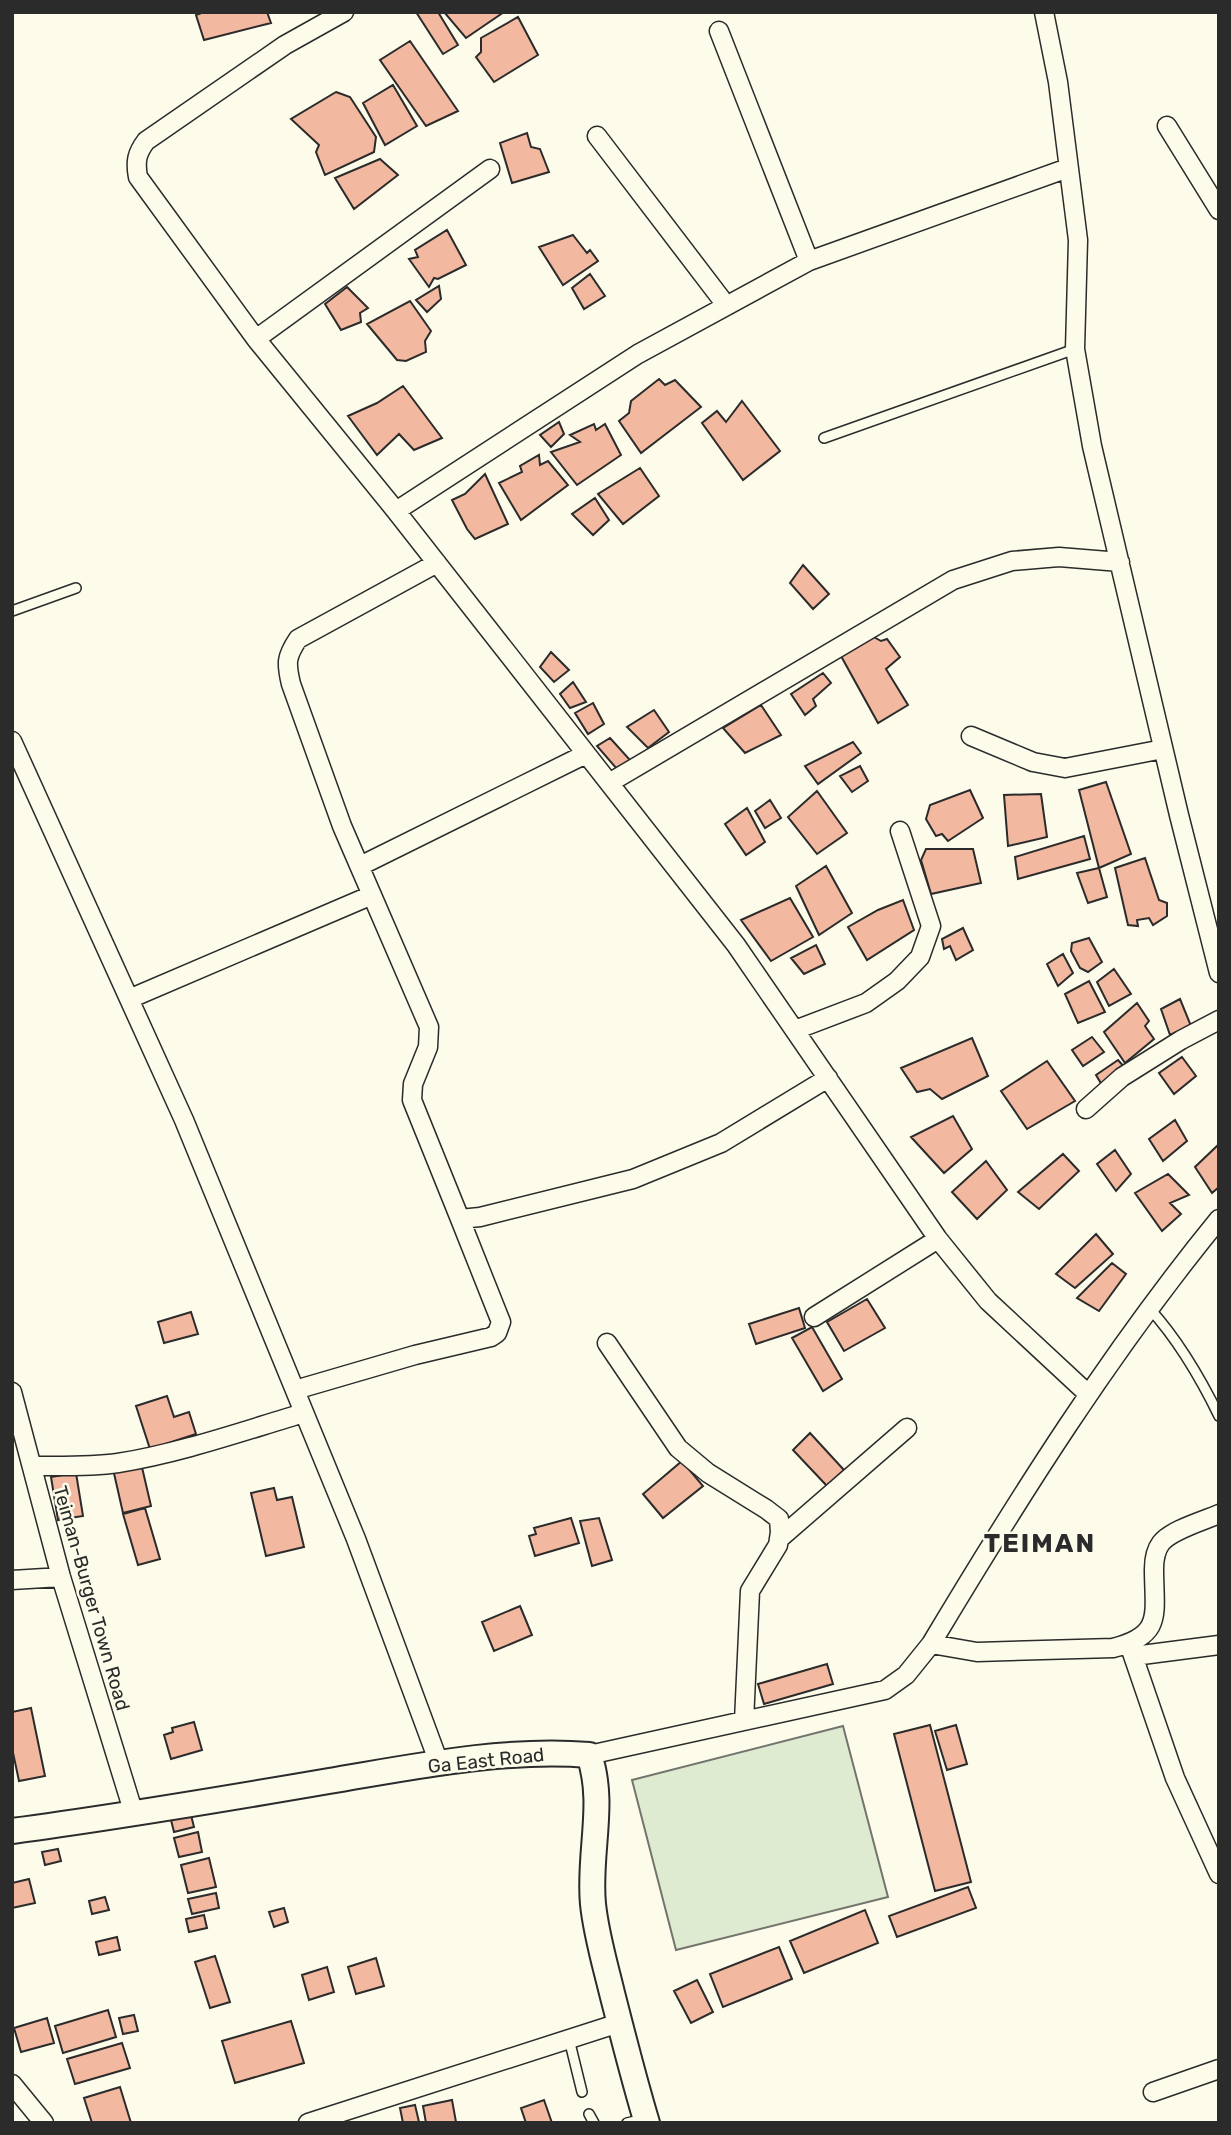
<svg xmlns="http://www.w3.org/2000/svg" width="1231" height="2135" font-family="Rubik,sans-serif">
	<style>
		.green { fill: #deebd1; stroke: #74746e; stroke-width: 2 }
		.building { fill: #f2b8a0; stroke: #2b2b2b; stroke-width: 2 }
		.lines { fill: none; stroke-linecap: round; stroke-linejoin: round }
		.lane-casing { stroke: #2b2b2b; stroke-width: 12 }
		.street-casing { stroke: #2b2b2b; stroke-width: 21 }
		.secondary-casing { stroke: #2b2b2b; stroke-width: 28 }
		.lane { stroke: #fdfbea; stroke-width: 9 }
		.street { stroke: #fdfbea; stroke-width: 18 }
		.secondary { stroke: #fdfbea; stroke-width: 24 }
		.labels { text-anchor: middle; stroke-width: 5; stroke-linejoin: round; paint-order: stroke }
		.street-label { font-size: 19px; fill: #2b2b2b; stroke: #fdfbea }
		.district-label { font-size: 26px; font-weight: bold; letter-spacing: 2px; fill: #2b2b2b; stroke: #fdfbea }
	</style>
	<rect width="100%" height="100%" fill="#fdfbea"/>
	<path class="green" d="M 843,1726 L 888,1897 L 676,1950 L 632,1780 Z"/>
	<path class="building" d="M 204,12 L 267,12 L 271,23 L 204,40 L 196,15 Z
		M 416,12 L 438,12 L 458,45 L 443,54 Z
		M 444,12 L 504,12 L 466,38 Z
		M 518,17 L 538,55 L 494,82 L 476,57 L 481,52 L 481,38 Z
		M 410,41 L 458,111 L 426,126 L 380,60 Z
		M 393,85 L 417,126 L 385,145 L 363,103 Z
		M 336,92 L 350,97 L 376,137 L 374,152 L 325,175 L 316,152 L 319,145 L 291,119 Z
		M 527,133 L 531,147 L 540,149 L 549,172 L 512,183 L 500,143 Z
		M 380,159 L 398,175 L 354,209 L 335,178 Z
		M 447,230 L 466,265 L 438,279 L 434,278 L 429,287 L 409,259 L 418,257 L 415,250 Z
		M 573,235 L 587,253 L 590,250 L 598,261 L 563,285 L 539,247 Z
		M 590,274 L 605,296 L 584,309 L 572,288 Z
		M 439,286 L 441,299 L 427,312 L 416,300 Z
		M 347,287 L 368,308 L 360,313 L 361,322 L 341,330 L 325,304 Z
		M 410,301 L 431,331 L 425,341 L 426,352 L 406,361 L 397,360 L 367,324 Z
		M 659,379 L 665,385 L 675,380 L 701,407 L 641,453 L 619,421 L 629,413 L 631,401 Z
		M 403,386 L 442,438 L 414,450 L 399,434 L 377,455 L 348,416 L 377,403 Z
		M 742,401 L 780,451 L 743,480 L 702,423 L 717,411 L 726,422 Z
		M 559,422 L 564,434 L 551,447 L 540,435 Z
		M 594,424 L 596,430 L 605,424 L 621,455 L 577,485 L 551,452 L 580,442 L 570,435 Z
		M 539,455 L 540,465 L 548,461 L 568,485 L 521,520 L 499,483 L 522,472 L 520,466 Z
		M 640,468 L 659,496 L 623,524 L 598,494 Z
		M 485,474 L 508,524 L 475,539 L 467,529 L 452,500 L 465,494 Z
		M 595,498 L 609,520 L 593,535 L 572,514 Z
		M 803,565 L 829,594 L 813,609 L 790,583 Z
		M 872,636 L 881,641 L 887,639 L 900,657 L 886,669 L 908,705 L 878,723 L 841,656 Z
		M 551,652 L 569,670 L 554,682 L 540,667 Z
		M 823,673 L 831,683 L 813,699 L 816,706 L 805,715 L 791,694 Z
		M 573,682 L 586,702 L 570,708 L 560,694 Z
		M 593,703 L 604,724 L 588,734 L 575,713 Z
		M 761,705 L 781,735 L 745,753 L 723,728 Z
		M 654,710 L 669,732 L 648,748 L 627,727 Z
		M 610,738 L 630,760 L 617,769 L 597,746 Z
		M 853,742 L 861,753 L 818,784 L 805,766 Z
		M 860,766 L 868,781 L 852,792 L 840,776 Z
		M 1106,782 L 1131,854 L 1099,868 L 1079,790 Z
		M 970,790 L 983,818 L 948,841 L 942,834 L 936,836 L 926,819 L 930,805 Z
		M 817,791 L 847,833 L 817,854 L 788,817 Z
		M 1041,794 L 1047,837 L 1008,846 L 1004,795 Z
		M 770,800 L 781,818 L 765,828 L 755,811 Z
		M 747,808 L 765,842 L 746,855 L 725,824 Z
		M 1084,836 L 1090,859 L 1018,879 L 1015,857 Z
		M 926,849 L 973,849 L 981,883 L 931,894 L 921,860 Z
		M 1145,858 L 1159,900 L 1167,903 L 1167,916 L 1153,925 L 1149,918 L 1137,920 L 1138,926 L 1128,925 L 1115,868 Z
		M 826,866 L 852,913 L 819,935 L 796,886 Z
		M 1099,868 L 1107,897 L 1088,903 L 1077,873 Z
		M 790,898 L 813,937 L 771,961 L 741,920 Z
		M 903,900 L 914,930 L 867,960 L 848,927 L 878,910 Z
		M 963,928 L 973,950 L 956,960 L 950,946 L 944,949 L 942,939 Z
		M 1089,938 L 1102,962 L 1088,972 L 1080,968 L 1071,951 L 1072,943 Z
		M 816,945 L 825,964 L 804,974 L 791,958 Z
		M 1063,954 L 1073,973 L 1058,986 L 1047,964 Z
		M 1114,969 L 1131,994 L 1109,1006 L 1097,982 Z
		M 1089,981 L 1105,1012 L 1078,1023 L 1065,994 Z
		M 1180,999 L 1191,1026 L 1170,1035 L 1161,1009 Z
		M 1137,1003 L 1149,1021 L 1145,1026 L 1154,1039 L 1125,1063 L 1104,1032 Z
		M 1092,1037 L 1104,1052 L 1083,1066 L 1072,1050 Z
		M 972,1038 L 988,1076 L 942,1099 L 930,1089 L 917,1092 L 901,1068 Z
		M 1182,1057 L 1196,1076 L 1174,1094 L 1159,1073 Z
		M 1118,1060 L 1126,1069 L 1102,1085 L 1096,1075 Z
		M 1047,1061 L 1075,1101 L 1027,1129 L 1001,1091 Z
		M 953,1116 L 972,1149 L 944,1173 L 911,1137 Z
		M 1175,1120 L 1187,1141 L 1163,1161 L 1149,1139 Z
		M 1217,1146 L 1219,1148 L 1219,1187 L 1212,1193 L 1195,1167 Z
		M 1115,1150 L 1131,1174 L 1116,1191 L 1097,1164 Z
		M 1063,1154 L 1079,1171 L 1039,1209 L 1018,1192 Z
		M 986,1161 L 1007,1190 L 977,1219 L 952,1192 Z
		M 1168,1174 L 1189,1195 L 1170,1203 L 1181,1214 L 1162,1231 L 1135,1193 Z
		M 1096,1234 L 1113,1254 L 1075,1288 L 1056,1274 Z
		M 1112,1263 L 1126,1274 L 1099,1311 L 1077,1298 Z
		M 867,1299 L 885,1328 L 844,1351 L 827,1322 Z
		M 799,1308 L 805,1328 L 756,1344 L 749,1324 Z
		M 191,1312 L 198,1334 L 164,1343 L 158,1322 Z
		M 812,1327 L 842,1379 L 823,1391 L 792,1338 Z
		M 167,1396 L 174,1417 L 189,1412 L 196,1434 L 150,1449 L 136,1406 Z
		M 810,1433 L 844,1470 L 827,1486 L 793,1450 Z
		M 682,1461 L 703,1486 L 663,1518 L 643,1494 Z
		M 141,1463 L 151,1506 L 123,1513 L 113,1469 Z
		M 76,1473 L 83,1516 L 58,1520 L 51,1477 Z
		M 274,1488 L 277,1500 L 292,1497 L 304,1547 L 266,1556 L 251,1493 Z
		M 145,1508 L 160,1559 L 138,1565 L 123,1514 Z
		M 571,1518 L 579,1543 L 535,1556 L 529,1536 L 536,1534 L 534,1528 Z
		M 599,1518 L 612,1560 L 592,1566 L 580,1521 Z
		M 520,1606 L 532,1635 L 494,1651 L 482,1622 Z
		M 827,1664 L 833,1684 L 764,1704 L 758,1684 Z
		M 31,1708 L 45,1776 L 19,1781 L 12,1748 L 12,1712 Z
		M 194,1722 L 202,1750 L 171,1759 L 164,1735 L 173,1732 L 172,1728 Z
		M 930,1725 L 971,1882 L 935,1891 L 894,1734 Z
		M 956,1725 L 967,1764 L 947,1770 L 935,1731 Z
		M 190,1811 L 194,1827 L 174,1832 L 170,1816 Z
		M 198,1832 L 202,1852 L 179,1857 L 174,1838 Z
		M 58,1849 L 61,1861 L 45,1865 L 42,1852 Z
		M 209,1858 L 216,1887 L 188,1893 L 181,1865 Z
		M 29,1879 L 35,1903 L 12,1908 L 12,1883 Z
		M 968,1887 L 976,1908 L 897,1937 L 889,1916 Z
		M 216,1893 L 219,1908 L 192,1914 L 188,1899 Z
		M 105,1897 L 109,1910 L 92,1914 L 89,1901 Z
		M 284,1908 L 288,1922 L 274,1927 L 269,1912 Z
		M 865,1910 L 878,1943 L 804,1973 L 790,1941 Z
		M 204,1915 L 207,1928 L 189,1932 L 186,1919 Z
		M 117,1937 L 120,1950 L 99,1955 L 96,1942 Z
		M 779,1947 L 792,1979 L 723,2007 L 710,1974 Z
		M 215,1956 L 230,2002 L 210,2008 L 195,1962 Z
		M 376,1958 L 384,1986 L 356,1994 L 348,1967 Z
		M 327,1967 L 334,1992 L 309,2000 L 302,1975 Z
		M 697,1980 L 713,2012 L 691,2023 L 674,1991 Z
		M 108,2010 L 116,2037 L 63,2053 L 55,2026 Z
		M 134,2015 L 138,2031 L 123,2034 L 119,2018 Z
		M 47,2018 L 54,2043 L 21,2052 L 14,2028 Z
		M 291,2021 L 304,2063 L 235,2083 L 222,2041 Z
		M 122,2043 L 130,2068 L 75,2084 L 67,2059 Z
		M 120,2087 L 131,2123 L 92,2123 L 84,2098 Z
		M 452,2100 L 456,2122 L 426,2123 L 423,2106 Z
		M 544,2100 L 552,2123 L 526,2123 L 521,2108 Z
		M 415,2105 L 419,2122 L 403,2123 L 400,2108 Z"/>
	<g class="lines">
		<g class="lane-casing">
			<path id="lane" d="M 824,438 L 1075,349
				M 12,611 L 76,588
				M 1150,1309 C 1179,1341 1200,1377 1219,1416
				M 569,2039 L 582,2092
				M 589,2114 L 594,2123
				M 627,2123 L 644,2119"/>
		</g>
		<g class="street-casing">
			<path id="street" d="M 344,12 L 285,45 L 146,141 C 137,153 135,161 138,177 L 256,339 L 396,511 L 736,945 L 938,1239 L 988,1301 L 1088,1394
				M 1044,12 L 1058,82 L 1078,240 L 1075,349 L 1092,446 L 1179,815 L 1219,973
				M 719,31 L 809,261
				M 1167,126 L 1219,210
				M 597,136 L 726,305
				M 256,339 L 490,169
				M 396,511 L 638,354 L 809,261 L 1068,168
				M 437,563 L 298,639 C 286,657 286,663 291,684 L 342,826 L 429,1027 L 428,1047 L 413,1084 L 412,1100 L 460,1219 L 480,1217 L 633,1179 L 721,1143 L 828,1078
				M 971,736 L 1033,762 L 1065,768 L 1163,749
				M 12,741 L 184,1120 L 356,1539 L 439,1763
				M 609,783 L 953,580 L 1012,561 L 1059,557 L 1120,562
				M 360,866 L 586,754
				M 129,999 L 372,895
				M 795,1030 L 866,1003 L 897,981 L 920,957 L 931,926 L 900,831
				M 1086,1109 L 1122,1077 L 1181,1040 L 1219,1020
				M 814,1317 L 938,1239
				M 607,1343 L 678,1448 L 708,1473 L 766,1509 L 779,1519 L 780,1532 L 778,1545 L 750,1591 L 744,1721
				M 295,1390 L 415,1355 L 491,1337 L 497,1333 L 501,1322 L 460,1219
				M 12,1392 L 61,1577 L 134,1814
				M 32,1466 C 60,1466 90,1467 118,1463 C 181,1453 243,1431 304,1413
				M 779,1539 L 907,1428
				M 12,1580 L 61,1577
				M 931,1644 L 977,1652 L 1113,1648 C 1164,1635 1154,1614 1154,1569 C 1154,1559 1155,1551 1161,1543 C 1171,1530 1203,1521 1219,1514
				M 1129,1644 L 1175,1778 L 1219,1874
				M 1134,1656 L 1219,1645
				M 589,1755 L 885,1690 L 906,1675 L 931,1644 C 1019,1497 1111,1351 1219,1219
				M 12,2084 L 44,2123
				M 1153,2092 L 1219,2069
				M 308,2123 L 619,2023"/>
		</g>
		<g class="secondary-casing">
			<path id="secondary" d="M 12,1831 C 118,1817 224,1799 329,1781 C 413,1767 504,1748 589,1755 C 606,1803 588,1854 593,1904 C 596,1934 605,1964 612,1993 C 623,2036 634,2080 647,2123"/>
		</g>
		<use href="#lane" class="lane"/>
		<use href="#street" class="street"/>
		<use href="#secondary" class="secondary"/>
	</g>
	<g class="labels">
		<g class="street-label">
			<text transform="translate(92 1598) rotate(74)" y="7">Teiman-Burger Town Road</text>
			<text transform="translate(486 1760) rotate(-6)" y="7">Ga East Road</text>
		</g>
		<g class="district-label">
			<text x="1040" y="1552">TEIMAN</text>
		</g>
	</g>
	<rect width="1231" height="2135" fill="none" stroke="#2b2b2b" stroke-width="28"/>
</svg>
